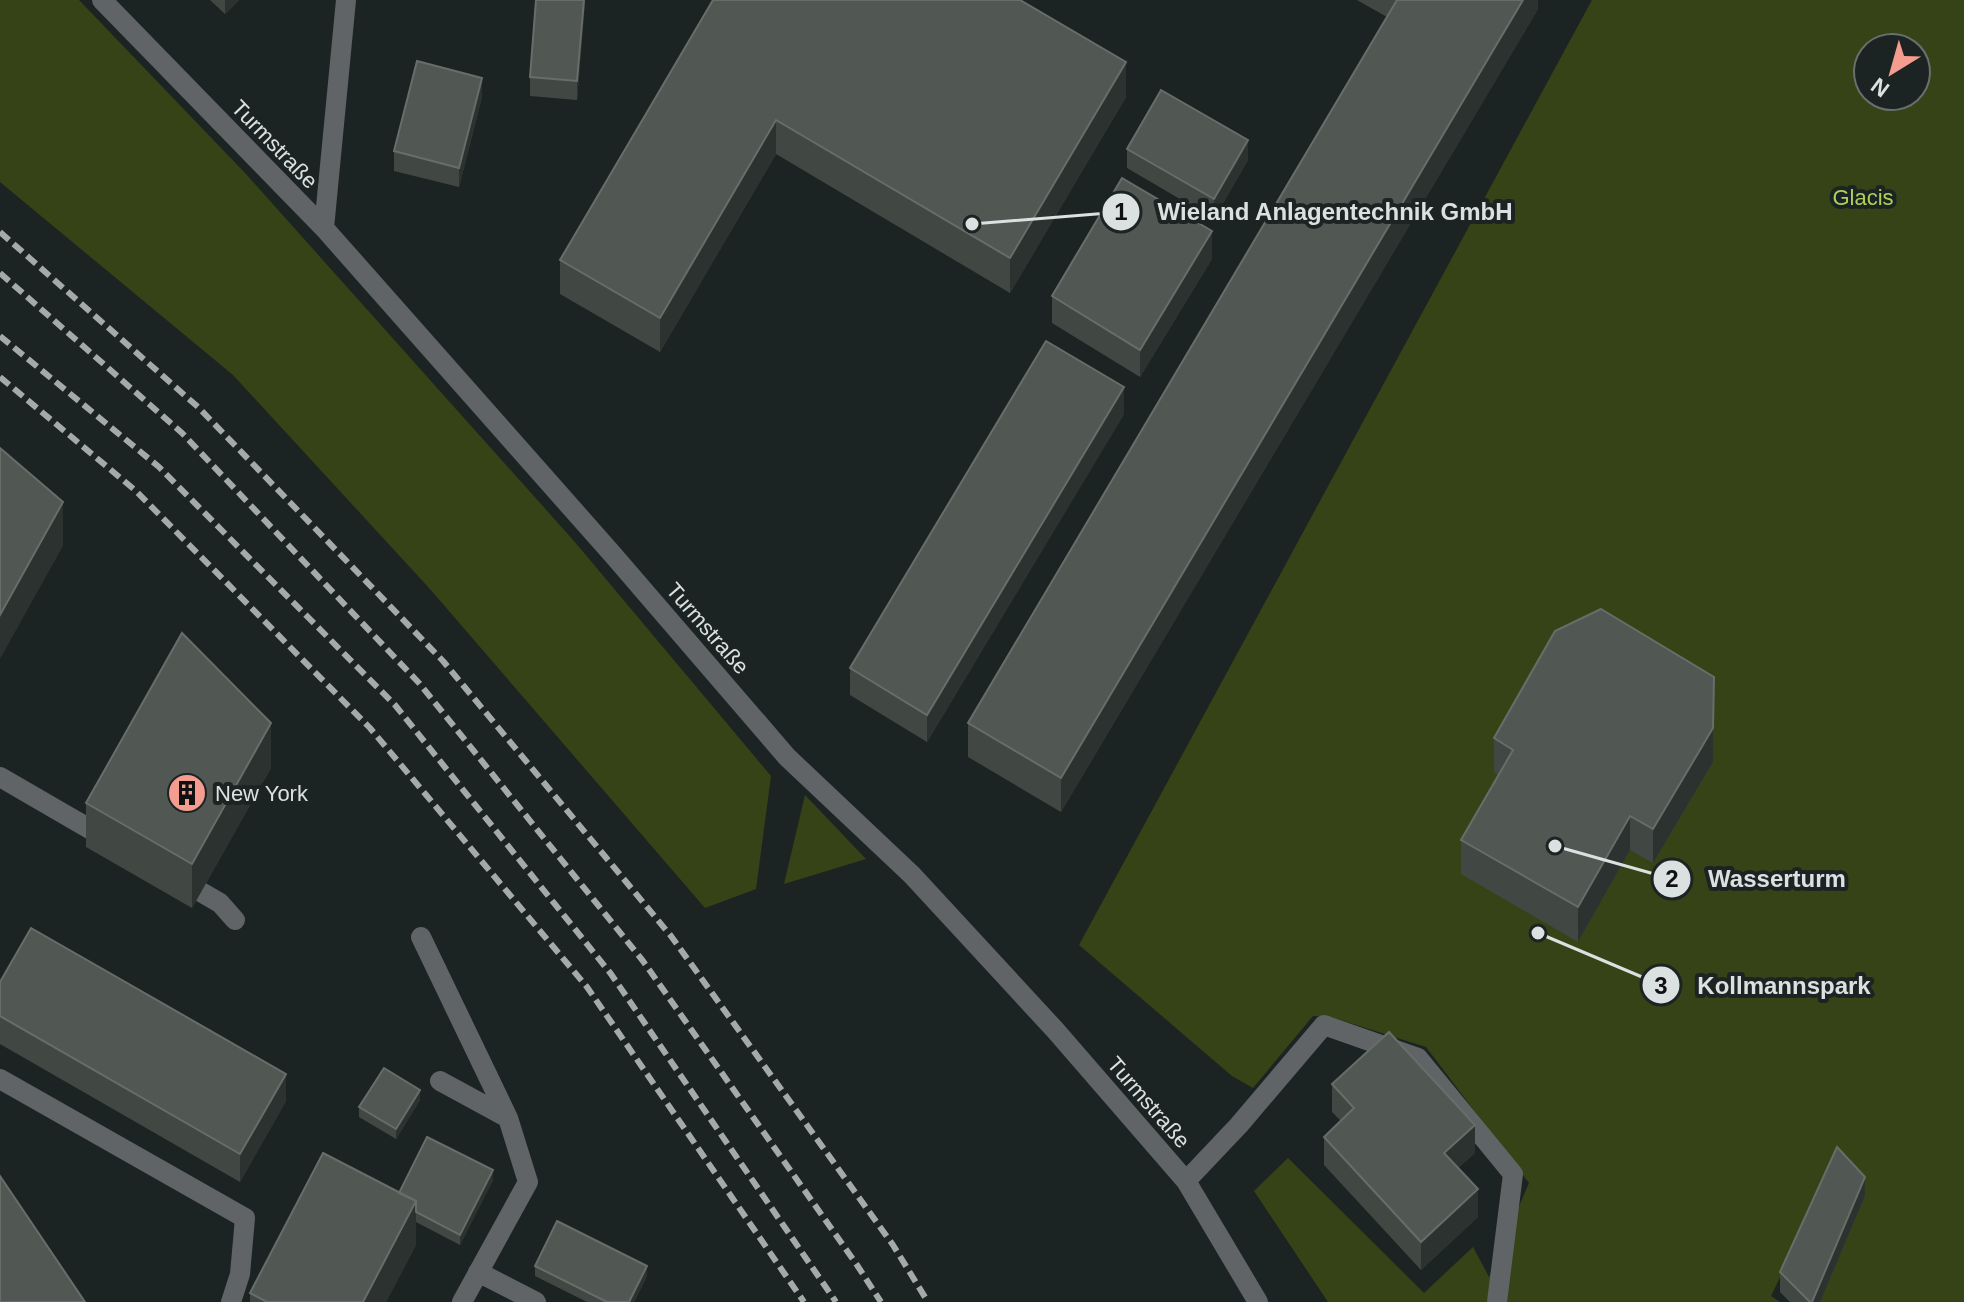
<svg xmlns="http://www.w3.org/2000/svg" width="1964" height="1302" font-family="Arial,sans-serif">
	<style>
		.green { fill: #364316; fill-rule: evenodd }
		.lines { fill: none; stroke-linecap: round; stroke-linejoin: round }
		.minor { stroke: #606466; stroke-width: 20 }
		.rail { stroke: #a4aaa9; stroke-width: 6; stroke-dasharray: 12 6; stroke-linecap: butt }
		.wall { fill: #414843 }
		.shaded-wall { fill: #2b322f }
		.building { fill: #515854; stroke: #676e6a; stroke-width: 2 }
		.labels { text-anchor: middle; stroke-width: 8; stroke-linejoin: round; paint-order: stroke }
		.street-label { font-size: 22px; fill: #dbe1e0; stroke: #1c2423 }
		.park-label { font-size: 22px; fill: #add157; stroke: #1c2423 }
		.poi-label { font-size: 22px; fill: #dbe1e0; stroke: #1c2423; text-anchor: start }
		.leader { fill: none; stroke: #dbe1e0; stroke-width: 3 }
		.callout-dot { fill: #dbe1e0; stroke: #1c2423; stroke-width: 3 }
		.mark-label { font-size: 24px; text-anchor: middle; font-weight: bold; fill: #111 }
		.callout-label { font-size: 24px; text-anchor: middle; font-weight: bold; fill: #dbe1e0; stroke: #1c2423; stroke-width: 8; stroke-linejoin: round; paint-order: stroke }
	</style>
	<rect width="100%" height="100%" fill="#1c2423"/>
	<path class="green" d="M 0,0 L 79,0 L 245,173 L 574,541 L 771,776 L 756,889 L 705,908 L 430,589 L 233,375 L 0,182 Z
		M 1592,0 L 1964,0 L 1964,1302 L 1818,1302 L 1824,1187 L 1771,1296 L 1780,1302 L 1328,1302 L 1254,1191 L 1288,1158 L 1424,1293 L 1473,1247 L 1489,1277 L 1529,1183 L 1426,1047 L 1331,1017 L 1313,1016 L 1253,1088 L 1232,1076 L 1079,945 ZM 1868,48 L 1916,48 L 1916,96 L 1868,96 Z
		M 805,795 L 866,859 L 784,884 Z"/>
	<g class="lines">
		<path class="minor" d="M 102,0 L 324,228 L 614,556 L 787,757 L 912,875 L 1056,1031 L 1186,1181 L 1258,1302
			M 324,228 L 346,0
			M 0,777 L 95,832
			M 201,892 L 220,903 L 235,920
			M 421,937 L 508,1118
			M 0,1079 L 245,1218 L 240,1274 L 231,1302
			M 440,1081 L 508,1118 L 528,1182 L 462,1302
			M 1186,1181 L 1239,1125 L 1324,1025 L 1418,1058 L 1513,1174 L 1497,1302
			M 478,1272 L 536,1302"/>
		<path class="rail" d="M 0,232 L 198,407 L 443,661 L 671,936 L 893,1245 L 928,1302
			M 0,273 L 182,433 L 419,683 L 643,961 L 857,1265 L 881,1302
			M 0,336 L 159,467 L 395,705 L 611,974 L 836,1302
			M 0,377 L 136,491 L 370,728 L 587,987 L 804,1302"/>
	</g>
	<path class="wall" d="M 210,0 L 239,0 L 225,14 Z
		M 585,0 L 577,100 L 530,96 L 530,77 Z
		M 713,0 L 1126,97 L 1010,293 L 776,154 L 660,352 L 560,294 L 560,260 Z
		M 1357,0 L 1538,0 L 1538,9 L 1061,812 L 968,757 L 968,723 L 1387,17 Z
		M 482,97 L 459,187 L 394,171 L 394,151 Z
		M 1127,149 L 1248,160 L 1214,219 L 1127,168 Z
		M 1212,259 L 1140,377 L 1052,323 L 1052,296 Z
		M 1124,414 L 927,742 L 850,695 L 850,668 Z
		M 1714,712 L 1713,762 L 1653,863 L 1630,850 L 1578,942 L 1461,874 L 1461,840 L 1498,775 L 1494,772 L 1494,738 Z
		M 271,768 L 192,908 L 86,847 L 86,803 Z
		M 0,982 L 286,1101 L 240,1182 L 0,1044 Z
		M 1332,1084 L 1475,1153 L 1458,1168 L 1478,1217 L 1421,1270 L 1324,1165 L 1324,1137 L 1341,1121 L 1332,1112 Z
		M 420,1100 L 396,1139 L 359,1117 L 359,1107 Z
		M 493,1180 L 460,1245 L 416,1222 L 416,1245 L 386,1302 L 250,1302 L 250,1293 L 399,1193 Z
		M 1865,1196 L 1820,1302 L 1790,1302 L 1780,1292 L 1780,1272 Z
		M 535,1266 L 647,1276 L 634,1302 L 587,1302 L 535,1276 Z"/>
	<path class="shaded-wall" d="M 225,0 L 239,0 L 225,14 Z
		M 584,0 L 585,0 L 585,5 L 577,100 L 577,81 Z
		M 1523,0 L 1538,0 L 1538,9 L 1061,812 L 1061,778 Z
		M 1126,62 L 1126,97 L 1010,293 L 1010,258 Z
		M 482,78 L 482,97 L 459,187 L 459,168 Z
		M 776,120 L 776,154 L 660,352 L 660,318 Z
		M 1248,140 L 1248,160 L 1214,219 L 1214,199 Z
		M 1212,231 L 1212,259 L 1140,377 L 1140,350 Z
		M 1124,387 L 1124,414 L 927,742 L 927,715 Z
		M 63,502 L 63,546 L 0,659 L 0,615 Z
		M 1714,677 L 1713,762 L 1653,863 L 1653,829 Z
		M 271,723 L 271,768 L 192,908 L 192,864 Z
		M 1630,816 L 1630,850 L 1578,942 L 1578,907 Z
		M 286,1074 L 286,1101 L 240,1182 L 240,1154 Z
		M 420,1090 L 420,1100 L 396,1139 L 396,1129 Z
		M 1475,1125 L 1475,1153 L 1444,1180 L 1444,1153 Z
		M 493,1170 L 493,1180 L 460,1245 L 460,1235 Z
		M 1865,1177 L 1865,1196 L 1820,1302 L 1812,1302 Z
		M 1478,1189 L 1478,1217 L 1421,1270 L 1421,1242 Z
		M 416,1201 L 416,1245 L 386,1302 L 363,1302 Z
		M 647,1266 L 647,1276 L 634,1302 L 629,1302 Z"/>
	<path class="building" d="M 536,0 L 584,0 L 577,81 L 530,77 Z
		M 713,0 L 1020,0 L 1126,62 L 1010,258 L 776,120 L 660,318 L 560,260 Z
		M 1397,0 L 1523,0 L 1061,778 L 968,723 Z
		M 417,61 L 482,78 L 459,168 L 394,151 Z
		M 1161,90 L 1248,140 L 1214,199 L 1127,149 Z
		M 1122,178 L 1212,231 L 1140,350 L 1052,296 Z
		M 1046,341 L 1124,387 L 927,715 L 850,668 Z
		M 0,448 L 63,502 L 0,615 Z
		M 1601,609 L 1714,677 L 1713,728 L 1653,829 L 1630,816 L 1578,907 L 1461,840 L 1513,750 L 1494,738 L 1555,631 Z
		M 182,633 L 271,723 L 192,864 L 86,803 Z
		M 31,928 L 286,1074 L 240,1154 L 0,1016 L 0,982 Z
		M 1389,1032 L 1475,1125 L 1444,1153 L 1478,1189 L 1421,1242 L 1324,1137 L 1354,1108 L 1332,1084 Z
		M 384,1068 L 420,1090 L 396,1129 L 359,1107 Z
		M 427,1137 L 493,1170 L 460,1235 L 416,1212 L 416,1201 L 399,1193 Z
		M 1837,1147 L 1865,1177 L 1812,1302 L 1810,1302 L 1780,1272 Z
		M 323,1153 L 416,1201 L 363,1302 L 267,1302 L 250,1293 Z
		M 0,1176 L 85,1302 L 0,1302 Z
		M 557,1221 L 647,1266 L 629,1302 L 607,1302 L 535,1266 Z"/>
	<defs>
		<g id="building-disc" transform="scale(2)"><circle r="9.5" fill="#f59c91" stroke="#1c2423"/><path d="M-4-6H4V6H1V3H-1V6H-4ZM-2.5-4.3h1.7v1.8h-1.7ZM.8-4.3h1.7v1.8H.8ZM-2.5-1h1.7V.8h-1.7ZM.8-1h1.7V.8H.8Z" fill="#111"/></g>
	</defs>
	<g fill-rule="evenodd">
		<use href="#building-disc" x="187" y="793"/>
	</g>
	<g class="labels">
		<g class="street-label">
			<text transform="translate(275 144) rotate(46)" y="8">Turmstraße</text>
			<text transform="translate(708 628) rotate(49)" y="8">Turmstraße</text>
			<text transform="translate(1149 1102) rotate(49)" y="8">Turmstraße</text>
		</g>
		<g class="park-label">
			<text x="1863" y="205">Glacis</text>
		</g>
		<g class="poi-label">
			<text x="215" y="801">New York</text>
		</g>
	</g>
	<path class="leader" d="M972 224L1121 212M1555 846L1672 879M1538 933L1661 985"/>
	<g class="callout-dot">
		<circle cx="972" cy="224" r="8"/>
		<circle cx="1555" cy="846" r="8"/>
		<circle cx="1538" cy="933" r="8"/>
		<circle cx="1121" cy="212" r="20"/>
		<circle cx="1672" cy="879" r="20"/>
		<circle cx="1661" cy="985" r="20"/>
	</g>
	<g class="mark-label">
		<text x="1121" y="220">1</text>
		<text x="1672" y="887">2</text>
		<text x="1661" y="994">3</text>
	</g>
	<g class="callout-label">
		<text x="1335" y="220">Wieland Anlagentechnik GmbH</text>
		<text x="1777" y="887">Wasserturm</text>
		<text x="1784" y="994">Kollmannspark</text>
	</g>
	<g transform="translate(1892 72) rotate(217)"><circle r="38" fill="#1c2423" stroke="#68706f" stroke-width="2"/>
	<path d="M0-6L14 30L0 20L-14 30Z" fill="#f59c91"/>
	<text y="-12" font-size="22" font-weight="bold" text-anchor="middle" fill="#dbe1e0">N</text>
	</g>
</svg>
